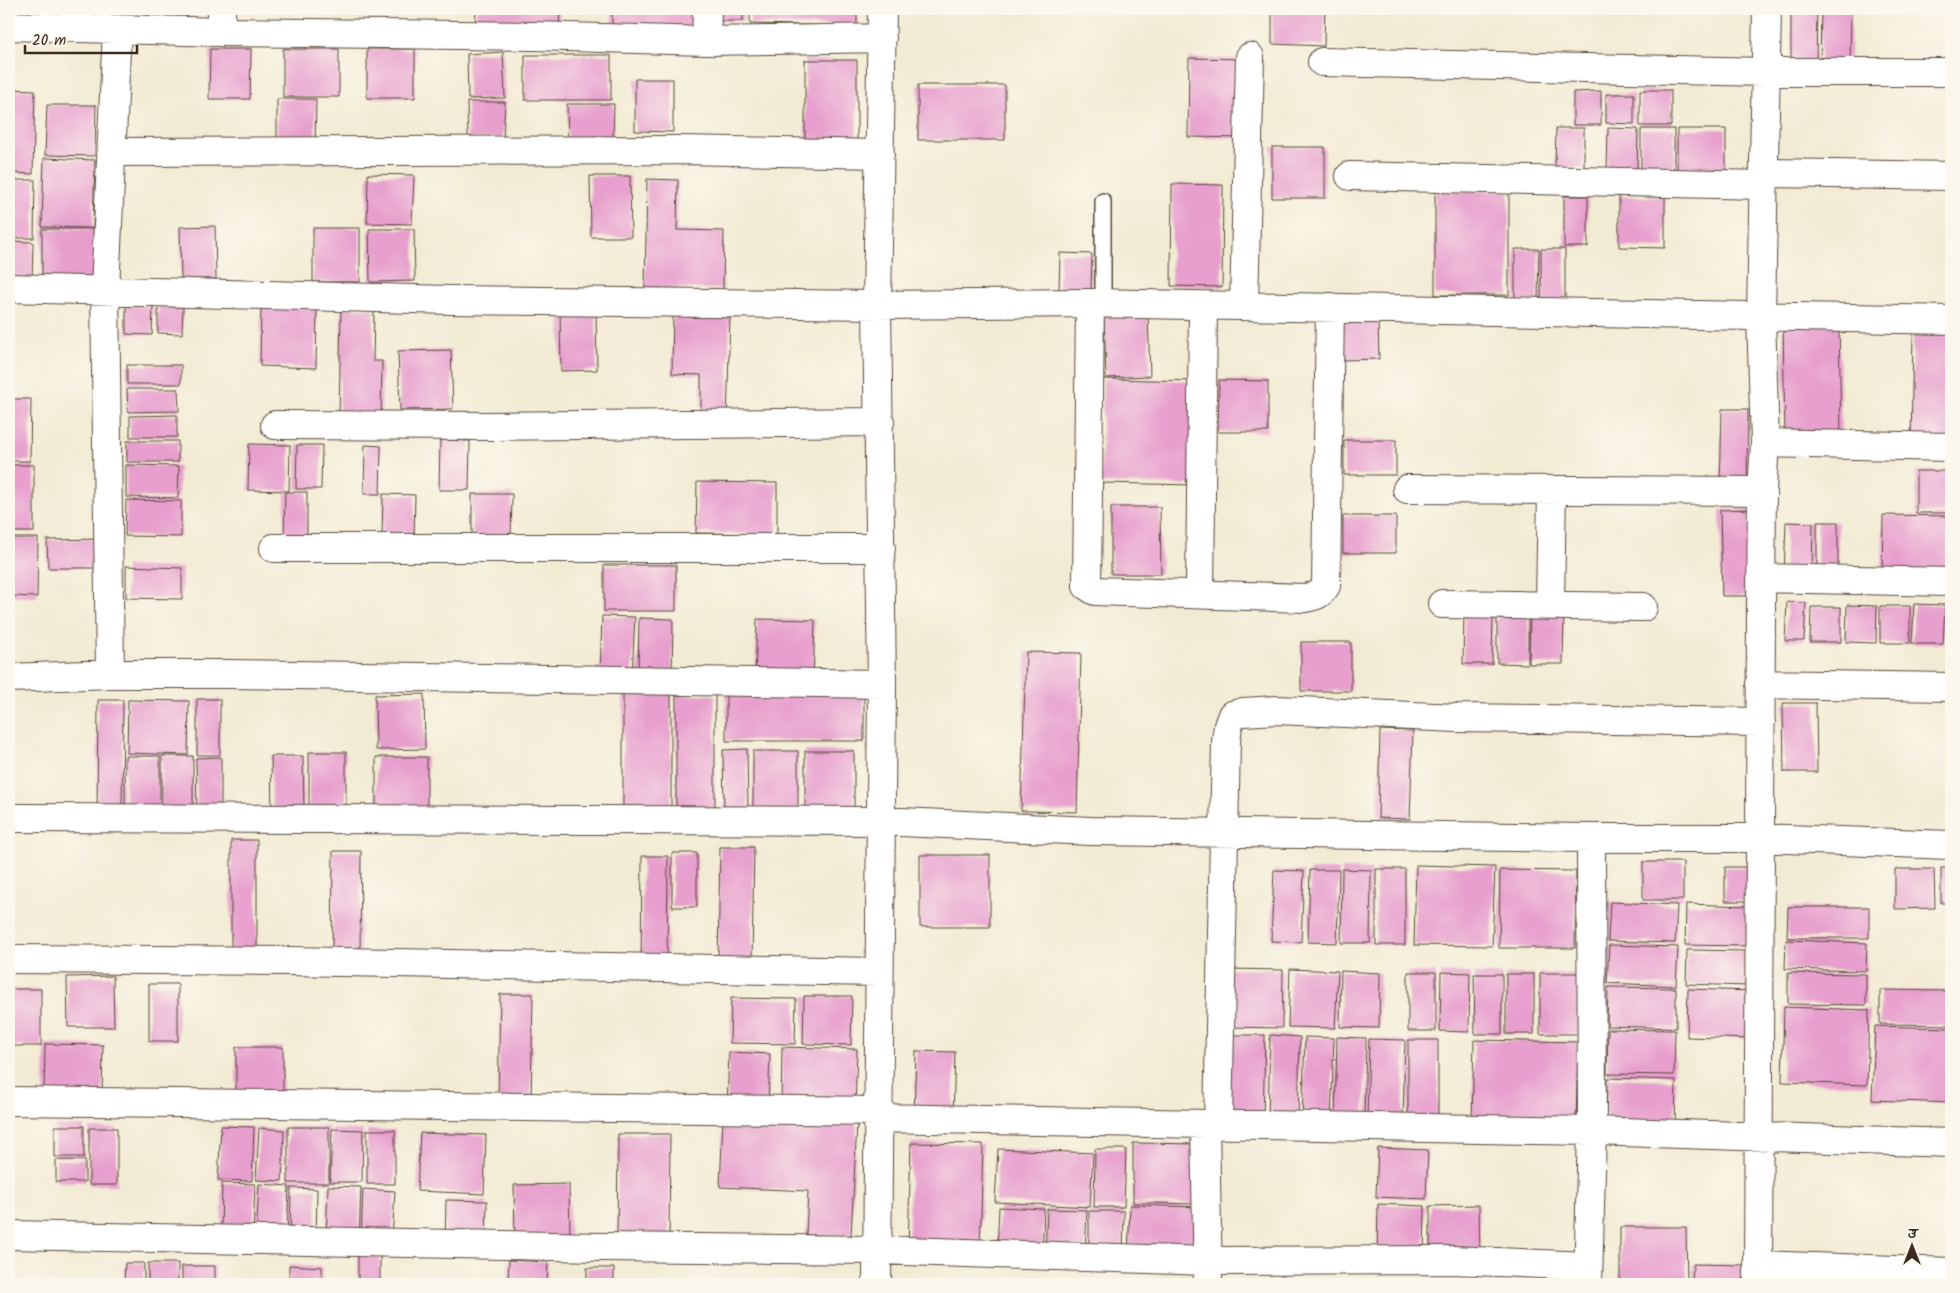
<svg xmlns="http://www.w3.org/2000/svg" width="1960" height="1293" font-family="Kalam,'Playpen Sans Deva',sans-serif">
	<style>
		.building { fill: #e79fcd }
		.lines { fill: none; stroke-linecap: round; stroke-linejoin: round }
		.service-casing { stroke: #564739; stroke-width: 18 }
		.minor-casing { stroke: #564739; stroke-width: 30 }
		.service { stroke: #fff; stroke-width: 15 }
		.minor { stroke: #fff; stroke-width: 28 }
	</style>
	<rect width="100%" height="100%" fill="#fbf7ec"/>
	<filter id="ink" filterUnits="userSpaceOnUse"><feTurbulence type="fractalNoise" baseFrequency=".02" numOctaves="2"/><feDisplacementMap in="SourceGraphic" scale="10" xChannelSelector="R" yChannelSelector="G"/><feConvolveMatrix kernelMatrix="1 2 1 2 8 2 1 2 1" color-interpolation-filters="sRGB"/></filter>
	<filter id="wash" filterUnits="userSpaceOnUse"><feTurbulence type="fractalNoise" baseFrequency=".0096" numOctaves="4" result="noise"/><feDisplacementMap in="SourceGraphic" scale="20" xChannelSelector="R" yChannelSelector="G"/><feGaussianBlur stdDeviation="1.12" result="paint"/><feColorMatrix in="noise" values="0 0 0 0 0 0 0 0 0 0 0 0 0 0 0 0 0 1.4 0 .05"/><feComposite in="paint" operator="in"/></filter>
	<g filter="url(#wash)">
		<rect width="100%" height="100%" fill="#f2ebd4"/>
		<g id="blocks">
			<path class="building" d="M 476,9 L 560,9 L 559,31 L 475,28 Z
				M 612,9 L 703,9 L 703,36 L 612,36 Z
				M 720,9 L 743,9 L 743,21 L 720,21 Z
				M 750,9 L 857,9 L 857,26 L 750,24 Z
				M 1272,9 L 1325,9 L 1324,46 L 1272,44 Z
				M 1791,9 L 1817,9 L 1816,66 L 1791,66 Z
				M 1821,9 L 1851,9 L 1850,66 L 1820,66 Z
				M 210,49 L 251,49 L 250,99 L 209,99 Z
				M 283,49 L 339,49 L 339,97 L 283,97 Z
				M 367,49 L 415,49 L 415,98 L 367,98 Z
				M 503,52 L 505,98 L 468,99 L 467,54 Z
				M 525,55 L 611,55 L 611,100 L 525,100 Z
				M 1189,58 L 1246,59 L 1245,138 L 1188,137 Z
				M 805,60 L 857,60 L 857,150 L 805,150 Z
				M 635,79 L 673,79 L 673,132 L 635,131 Z
				M 918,85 L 1005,85 L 1005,140 L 918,140 Z
				M 9,89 L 35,90 L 33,174 L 9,173 Z
				M 1640,90 L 1671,90 L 1671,126 L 1640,126 Z
				M 1601,91 L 1601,125 L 1573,125 L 1573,92 Z
				M 1606,94 L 1634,94 L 1634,124 L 1606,123 Z
				M 277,99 L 316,99 L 315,147 L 277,146 Z
				M 467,102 L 505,102 L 503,138 L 468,138 Z
				M 567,104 L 614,104 L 613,141 L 568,142 Z
				M 47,105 L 96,105 L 95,156 L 45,155 Z
				M 1556,128 L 1584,128 L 1584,168 L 1555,168 Z
				M 1608,128 L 1638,129 L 1637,171 L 1607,171 Z
				M 1641,129 L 1674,129 L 1674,171 L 1641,171 Z
				M 1677,129 L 1726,129 L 1726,171 L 1677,171 Z
				M 1272,147 L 1325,147 L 1325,198 L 1272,198 Z
				M 44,158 L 95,160 L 93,228 L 42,227 Z
				M 368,174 L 414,175 L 412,224 L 367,223 Z
				M 590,176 L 630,176 L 631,237 L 591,237 Z
				M 647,179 L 678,180 L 677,230 L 724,231 L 723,289 L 645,288 Z
				M 9,180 L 35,180 L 34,238 L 9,238 Z
				M 1172,184 L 1223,185 L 1222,287 L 1171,286 Z
				M 1435,191 L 1509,191 L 1509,295 L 1435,295 Z
				M 1564,196 L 1588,196 L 1588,247 L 1564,247 Z
				M 1619,196 L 1665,197 L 1665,248 L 1619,247 Z
				M 215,226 L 216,279 L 181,279 L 180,227 Z
				M 313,228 L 360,228 L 360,282 L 313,282 Z
				M 42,229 L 98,229 L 98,280 L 42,280 Z
				M 369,229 L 414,229 L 415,281 L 370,282 Z
				M 9,241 L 33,242 L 32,282 L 9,281 Z
				M 1515,249 L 1539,249 L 1538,302 L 1515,302 Z
				M 1541,249 L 1565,249 L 1565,302 L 1541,302 Z
				M 1060,253 L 1092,254 L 1091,292 L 1059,291 Z
				M 126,305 L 153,306 L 152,335 L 126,334 Z
				M 158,306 L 183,307 L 182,334 L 158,333 Z
				M 261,307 L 317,308 L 316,368 L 260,366 Z
				M 341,308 L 374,309 L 373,361 L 382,361 L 381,420 L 339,419 Z
				M 596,310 L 597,370 L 561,371 L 560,311 Z
				M 673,313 L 730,315 L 727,423 L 701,422 L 701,375 L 672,374 Z
				M 1148,314 L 1150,376 L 1106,378 L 1104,315 Z
				M 1378,318 L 1379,359 L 1340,360 L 1339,319 Z
				M 1839,323 L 1841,435 L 1785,436 L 1783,324 Z
				M 1913,333 L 1951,334 L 1951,444 L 1911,444 Z
				M 451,350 L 453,409 L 400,410 L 398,351 Z
				M 127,365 L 181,365 L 181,384 L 127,384 Z
				M 1103,379 L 1199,381 L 1196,485 L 1101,483 Z
				M 1219,380 L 1268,381 L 1268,432 L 1218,432 Z
				M 127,389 L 178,389 L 179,411 L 128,412 Z
				M 9,399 L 31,399 L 30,461 L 9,461 Z
				M 1722,409 L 1748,409 L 1747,487 L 1720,487 Z
				M 177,415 L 177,437 L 130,437 L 130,416 Z
				M 440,440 L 470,441 L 469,490 L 439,490 Z
				M 1344,440 L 1396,440 L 1396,475 L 1344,475 Z
				M 127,441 L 178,441 L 178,462 L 127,462 Z
				M 249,444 L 290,445 L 289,491 L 248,490 Z
				M 297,445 L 322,445 L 321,489 L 296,489 Z
				M 365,445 L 381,446 L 380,494 L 364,494 Z
				M 9,465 L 34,465 L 34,532 L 9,532 Z
				M 126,465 L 179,466 L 178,498 L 126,497 Z
				M 1916,471 L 1951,471 L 1951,513 L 1916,513 Z
				M 697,482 L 777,483 L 777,534 L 696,533 Z
				M 285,492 L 307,492 L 307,538 L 284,538 Z
				M 383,494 L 415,495 L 414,538 L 382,538 Z
				M 472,494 L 512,494 L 511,539 L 472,538 Z
				M 126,500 L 181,501 L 181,537 L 125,536 Z
				M 1111,507 L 1160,507 L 1161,574 L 1111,574 Z
				M 1749,509 L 1752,596 L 1722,596 L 1720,510 Z
				M 1883,515 L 1951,516 L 1951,581 L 1882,579 Z
				M 1343,516 L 1396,516 L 1396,553 L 1343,553 Z
				M 1786,522 L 1813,523 L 1812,576 L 1784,576 Z
				M 1817,522 L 1838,522 L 1838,578 L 1817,578 Z
				M 9,538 L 38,538 L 37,597 L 9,596 Z
				M 101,539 L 101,568 L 48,568 L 47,540 Z
				M 604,565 L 676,565 L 676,611 L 604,611 Z
				M 126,566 L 182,568 L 182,599 L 126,598 Z
				M 1787,602 L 1806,603 L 1804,641 L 1785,641 Z
				M 1914,604 L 1945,605 L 1943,644 L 1912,644 Z
				M 1847,605 L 1877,606 L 1876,643 L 1846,642 Z
				M 1949,605 L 1951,605 L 1951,644 L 1949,644 Z
				M 1880,606 L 1910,606 L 1910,643 L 1880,643 Z
				M 1811,607 L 1841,607 L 1841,642 L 1810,642 Z
				M 1464,612 L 1493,612 L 1492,664 L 1463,664 Z
				M 1497,612 L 1528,612 L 1528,664 L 1497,663 Z
				M 1530,612 L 1564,612 L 1563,664 L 1529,664 Z
				M 602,616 L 635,617 L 632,676 L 600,674 Z
				M 639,618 L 673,619 L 672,676 L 638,675 Z
				M 757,619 L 815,620 L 813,682 L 755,680 Z
				M 1301,642 L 1351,642 L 1351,691 L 1301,691 Z
				M 1026,652 L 1081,653 L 1077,812 L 1021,811 Z
				M 726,687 L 864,687 L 864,741 L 726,741 Z
				M 623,692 L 671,692 L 671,809 L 623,809 Z
				M 424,694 L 425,749 L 376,750 L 375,695 Z
				M 676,695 L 715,695 L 715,809 L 676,809 Z
				M 197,699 L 220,699 L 220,755 L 197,755 Z
				M 98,700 L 123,700 L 122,814 L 97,814 Z
				M 128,700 L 189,701 L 188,755 L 127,753 Z
				M 1783,703 L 1816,703 L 1817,772 L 1784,772 Z
				M 1380,730 L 1413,731 L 1410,819 L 1378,818 Z
				M 747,749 L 748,810 L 724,810 L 723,750 Z
				M 753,751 L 798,751 L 798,814 L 753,814 Z
				M 805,751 L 854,751 L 854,812 L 805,812 Z
				M 309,752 L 346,752 L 346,811 L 309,811 Z
				M 125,756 L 160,756 L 160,814 L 125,814 Z
				M 162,756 L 193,756 L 193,813 L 162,813 Z
				M 271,756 L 303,756 L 304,813 L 272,814 Z
				M 221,757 L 221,813 L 197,813 L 196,758 Z
				M 376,757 L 427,757 L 427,812 L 376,812 Z
				M 231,840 L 257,840 L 257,957 L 231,957 Z
				M 720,847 L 754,847 L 752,963 L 718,962 Z
				M 333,851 L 361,851 L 360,959 L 332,959 Z
				M 672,853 L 697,853 L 697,907 L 672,907 Z
				M 920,855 L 990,855 L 990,927 L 920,927 Z
				M 642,856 L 668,856 L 667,966 L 641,966 Z
				M 1643,862 L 1683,862 L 1683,900 L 1643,900 Z
				M 1416,865 L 1495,867 L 1492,946 L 1414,945 Z
				M 1725,867 L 1750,867 L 1750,901 L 1725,901 Z
				M 1941,868 L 1951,868 L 1951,903 L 1941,903 Z
				M 1342,869 L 1371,870 L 1370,943 L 1341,943 Z
				M 1376,869 L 1405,869 L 1405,945 L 1376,945 Z
				M 1895,869 L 1934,869 L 1935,908 L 1895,909 Z
				M 1274,870 L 1304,871 L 1301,942 L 1271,941 Z
				M 1310,870 L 1339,870 L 1337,943 L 1308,942 Z
				M 1500,870 L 1576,871 L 1575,948 L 1499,948 Z
				M 1610,902 L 1677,905 L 1675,943 L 1608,941 Z
				M 1686,904 L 1750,906 L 1749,946 L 1685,945 Z
				M 1788,907 L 1869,907 L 1869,938 L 1787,938 Z
				M 1786,940 L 1867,943 L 1866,971 L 1785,969 Z
				M 1609,945 L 1678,947 L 1676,986 L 1607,983 Z
				M 1687,950 L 1750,951 L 1749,986 L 1686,984 Z
				M 1229,969 L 1283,970 L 1282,1028 L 1228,1027 Z
				M 1290,969 L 1338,971 L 1335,1028 L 1288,1027 Z
				M 1341,971 L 1380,973 L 1379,1028 L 1340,1027 Z
				M 1408,972 L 1436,972 L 1436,1031 L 1408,1031 Z
				M 1441,972 L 1470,973 L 1469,1032 L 1440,1031 Z
				M 1540,973 L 1581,973 L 1582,1034 L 1540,1034 Z
				M 1788,973 L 1866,974 L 1866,1005 L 1788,1004 Z
				M 1474,974 L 1502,974 L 1502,1034 L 1475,1034 Z
				M 1506,974 L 1534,974 L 1534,1034 L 1506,1034 Z
				M 113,976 L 114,1027 L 68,1027 L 67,977 Z
				M 149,984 L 178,984 L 178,1041 L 149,1041 Z
				M 1608,987 L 1676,988 L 1676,1028 L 1607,1026 Z
				M 9,989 L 41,989 L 41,1046 L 9,1046 Z
				M 1688,989 L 1754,991 L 1753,1039 L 1687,1037 Z
				M 1880,990 L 1951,991 L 1951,1025 L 1880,1024 Z
				M 500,994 L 533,994 L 531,1102 L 498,1102 Z
				M 804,996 L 852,996 L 851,1045 L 803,1044 Z
				M 731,998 L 796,999 L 795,1044 L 730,1043 Z
				M 1784,1007 L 1869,1010 L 1867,1085 L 1782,1082 Z
				M 1875,1026 L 1951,1028 L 1951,1103 L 1872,1100 Z
				M 1608,1029 L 1675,1030 L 1674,1075 L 1607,1074 Z
				M 1229,1035 L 1265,1035 L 1263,1120 L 1227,1119 Z
				M 1270,1035 L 1300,1037 L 1298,1120 L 1268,1120 Z
				M 1305,1037 L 1334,1038 L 1331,1121 L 1302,1120 Z
				M 1337,1037 L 1366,1038 L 1364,1121 L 1335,1120 Z
				M 1369,1039 L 1405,1040 L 1403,1121 L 1367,1121 Z
				M 1408,1040 L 1438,1040 L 1438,1121 L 1408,1121 Z
				M 1474,1040 L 1578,1042 L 1576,1123 L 1472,1121 Z
				M 45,1044 L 103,1045 L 102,1097 L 44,1097 Z
				M 236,1047 L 283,1047 L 283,1100 L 236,1100 Z
				M 782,1047 L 857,1049 L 855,1108 L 781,1106 Z
				M 916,1051 L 955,1052 L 953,1116 L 914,1115 Z
				M 729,1052 L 770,1054 L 768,1108 L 727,1107 Z
				M 1607,1078 L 1676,1080 L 1675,1128 L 1606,1126 Z
				M 723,1120 L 857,1124 L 851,1236 L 806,1235 L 808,1191 L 720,1187 Z
				M 55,1126 L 84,1126 L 84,1157 L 55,1157 Z
				M 221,1126 L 254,1127 L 252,1181 L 218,1180 Z
				M 288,1127 L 329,1127 L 329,1183 L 288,1183 Z
				M 89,1128 L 117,1128 L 117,1185 L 89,1185 Z
				M 259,1128 L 284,1130 L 282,1181 L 256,1180 Z
				M 332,1129 L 363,1130 L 362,1182 L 330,1182 Z
				M 367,1130 L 395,1130 L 395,1184 L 367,1184 Z
				M 420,1133 L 486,1135 L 484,1194 L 417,1191 Z
				M 618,1134 L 670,1134 L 669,1244 L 617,1244 Z
				M 911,1143 L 983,1144 L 980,1251 L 908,1249 Z
				M 1133,1143 L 1202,1144 L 1201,1204 L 1133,1203 Z
				M 1378,1148 L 1428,1150 L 1426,1199 L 1376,1197 Z
				M 998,1149 L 1093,1153 L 1090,1207 L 995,1202 Z
				M 1095,1149 L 1126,1149 L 1124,1207 L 1094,1207 Z
				M 56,1160 L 85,1160 L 85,1182 L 56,1182 Z
				M 222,1183 L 255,1184 L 253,1239 L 221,1238 Z
				M 259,1184 L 289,1186 L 287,1238 L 256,1237 Z
				M 569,1184 L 570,1240 L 515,1240 L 514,1185 Z
				M 328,1186 L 361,1187 L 359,1240 L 326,1239 Z
				M 291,1188 L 317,1189 L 316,1239 L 290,1238 Z
				M 363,1189 L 395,1191 L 392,1240 L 361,1238 Z
				M 446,1200 L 487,1201 L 486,1244 L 445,1243 Z
				M 1378,1204 L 1425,1206 L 1424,1258 L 1377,1258 Z
				M 1130,1205 L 1202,1207 L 1200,1258 L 1128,1256 Z
				M 1479,1205 L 1480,1257 L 1430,1257 L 1430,1206 Z
				M 999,1207 L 1044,1209 L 1042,1254 L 997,1252 Z
				M 1047,1209 L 1087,1210 L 1085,1255 L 1045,1254 Z
				M 1089,1211 L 1124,1211 L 1123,1257 L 1089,1256 Z
				M 1620,1227 L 1686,1227 L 1687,1284 L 1620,1284 Z
				M 358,1255 L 380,1255 L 380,1284 L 358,1284 Z
				M 509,1260 L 548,1262 L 547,1284 L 508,1284 Z
				M 125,1263 L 144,1263 L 144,1284 L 124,1284 Z
				M 148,1263 L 178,1263 L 178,1284 L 148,1284 Z
				M 1693,1264 L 1747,1265 L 1746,1284 L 1692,1284 Z
				M 289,1265 L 322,1267 L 322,1284 L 289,1284 Z
				M 182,1266 L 215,1266 L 215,1284 L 182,1284 Z
				M 587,1268 L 614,1268 L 614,1284 L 587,1284 Z"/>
		</g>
	</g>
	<g filter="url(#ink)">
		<use href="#blocks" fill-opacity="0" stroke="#564739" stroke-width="1"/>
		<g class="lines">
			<g class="service-casing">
				<path id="service" d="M 1103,304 L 1103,201"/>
			</g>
			<g class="minor-casing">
				<path id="minor" d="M 221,9 L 221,32
					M 9,26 L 221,32 L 533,36 L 706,41 L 882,38
					M 706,41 L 707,9
					M 1322,62 L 1766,72 L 1951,72
					M 112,152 L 680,150 L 880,154
					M 1765,173 L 1951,176
					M 1350,176 L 1764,185
					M 9,288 L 450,300 L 877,305 L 1090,303 L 1951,320
					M 1090,303 L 1087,586 L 1095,591 L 1305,598 C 1316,596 1320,595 1326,586 L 1330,307
					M 1244,306 L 1250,57
					M 275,425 L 489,426 L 880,422
					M 1765,443 L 1951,447
					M 1407,489 L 1762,491
					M 274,548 L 881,548
					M 1761,578 L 1951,582
					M 1200,594 L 1203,306
					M 1442,604 L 1643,607
					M 1550,604 L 1552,490
					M 110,674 L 105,290 L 117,29
					M 9,678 L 110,674 L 228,674 L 882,684
					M 1760,684 L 1951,687
					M 9,818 L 880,821 L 1091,831 L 1591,838 L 1760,838 L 1951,845
					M 9,959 L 288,961 L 879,972
					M 9,1101 L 878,1111
					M 878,1118 L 1592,1131 L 1951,1143
					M 1205,1125 L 1208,1284
					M 1218,1125 L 1226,741 L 1228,726 L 1232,715 L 1243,712 L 1277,710 L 1457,718 L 1761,722
					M 9,1235 L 601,1247 L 877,1250 L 1208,1261 L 1452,1260 L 1588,1266
					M 1758,1265 L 1951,1272
					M 877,1284 L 882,684 L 877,305 L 882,9
					M 1588,1284 L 1592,1131 L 1591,838
					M 1758,1284 L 1761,608 L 1762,491 L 1765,443 L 1761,316 L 1767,9"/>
			</g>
			<use href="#service" class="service"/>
			<use href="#minor" class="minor"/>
		</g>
	</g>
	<rect width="1960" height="1293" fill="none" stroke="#fbf7ec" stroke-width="30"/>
	<g transform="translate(1912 1246)" stroke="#fbf7ec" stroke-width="4" paint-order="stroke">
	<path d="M0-4L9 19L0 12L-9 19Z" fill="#3b2a1e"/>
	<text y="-8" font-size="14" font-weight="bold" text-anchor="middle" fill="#3b2a1e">उ</text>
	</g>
	<path d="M25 45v8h112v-8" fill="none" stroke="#3b2a1e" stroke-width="2.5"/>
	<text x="32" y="45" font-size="15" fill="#3b2a1e" stroke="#fbf7ec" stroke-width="4" paint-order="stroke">20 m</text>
</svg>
